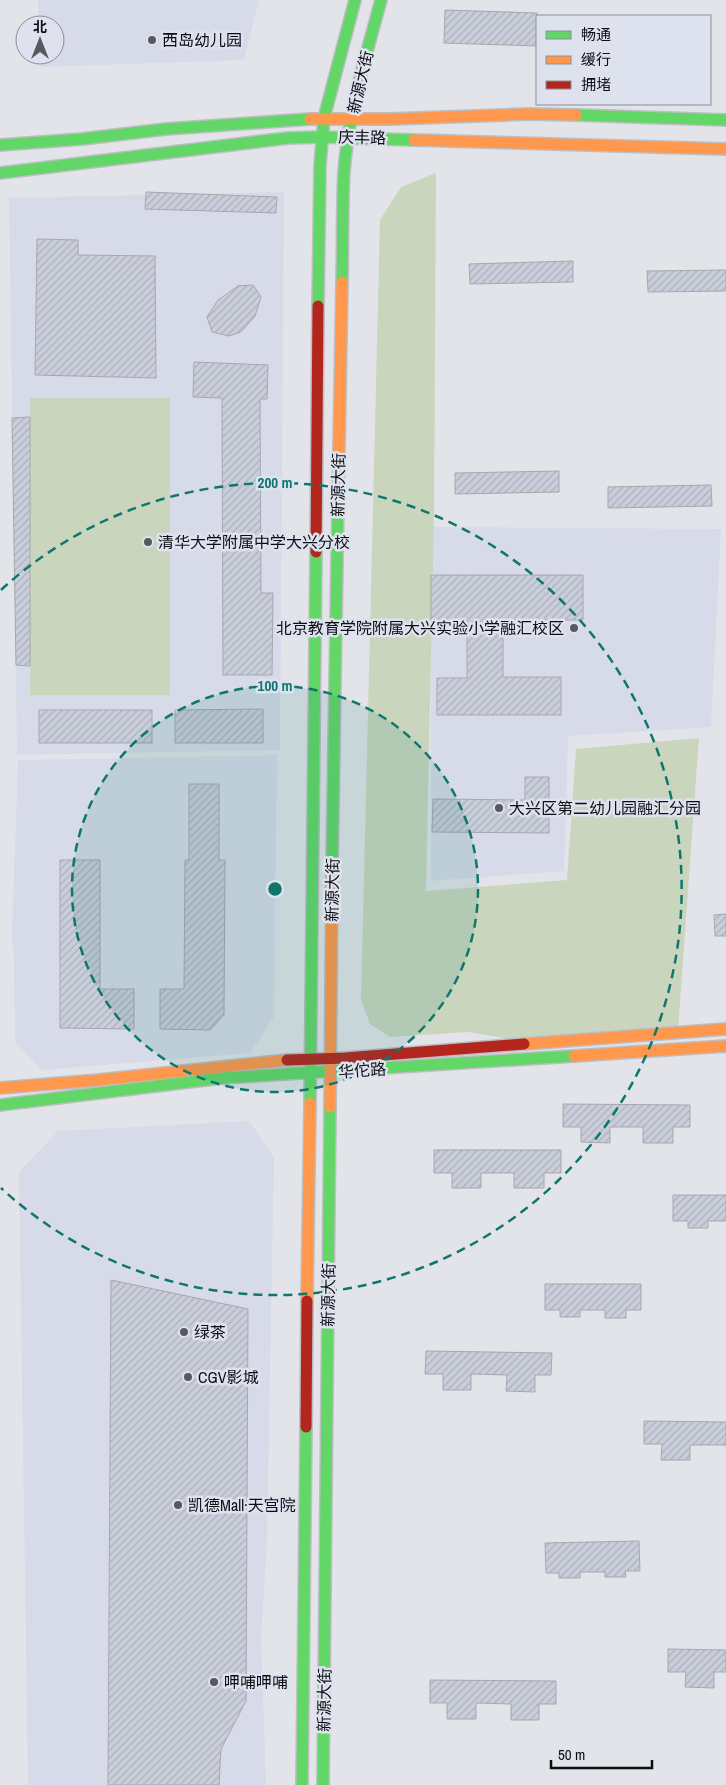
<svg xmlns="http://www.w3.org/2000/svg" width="726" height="1785" font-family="'Archivo Narrow','Noto Sans SC',sans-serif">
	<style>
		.built { fill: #d7dbe9 }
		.park { fill: #c9d6bd }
		.building { fill: url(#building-hatch); stroke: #a6a8ac }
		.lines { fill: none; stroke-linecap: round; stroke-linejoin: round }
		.fast-casing { stroke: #bcbec2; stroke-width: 14 }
		.slow-casing { stroke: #bcbec2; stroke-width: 14 }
		.jam-casing { stroke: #bcbec2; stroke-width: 14 }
		.fast { stroke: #63d668; stroke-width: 11 }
		.slow { stroke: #ff974d; stroke-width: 11 }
		.jam { stroke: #b3261e; stroke-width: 11 }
		.ring { fill: none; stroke: #0f766e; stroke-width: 2.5; stroke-dasharray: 9 6 }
		.poi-dot { fill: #58595e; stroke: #dee2ee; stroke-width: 2 }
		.labels { text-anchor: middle; stroke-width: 5; stroke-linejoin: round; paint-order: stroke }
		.poi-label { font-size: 16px; fill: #0d0e12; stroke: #dee2ee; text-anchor: start }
		.street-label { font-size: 16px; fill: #0d0e12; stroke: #dee2ee }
		.centre { fill: #0f766e; stroke: #dee2ee; stroke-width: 2.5 }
		.ring-label { font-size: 15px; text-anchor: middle; font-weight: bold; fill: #0f766e; stroke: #dee2ee; stroke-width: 5; stroke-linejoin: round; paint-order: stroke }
	</style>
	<defs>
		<pattern id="building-hatch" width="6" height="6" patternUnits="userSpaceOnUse" patternTransform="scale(1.25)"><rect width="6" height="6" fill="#cacedb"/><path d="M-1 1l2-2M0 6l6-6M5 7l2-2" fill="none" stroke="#acb0bb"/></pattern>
	</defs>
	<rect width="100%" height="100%" fill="#e2e4ea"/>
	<path class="built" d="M 38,0 L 259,0 L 244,60 L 40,67 L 39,55 L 55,55 L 55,25 L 39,25 Z
		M 284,192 L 280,750 L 17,755 L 9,198 Z
		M 431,527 L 721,529 L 711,727 L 568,736 L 564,871 L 431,881 Z
		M 277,755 L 274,1017 L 250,1053 L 42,1070 L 15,1042 L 14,960 L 12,935 L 18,760 Z
		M 249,1121 L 274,1157 L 267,1541 L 261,1638 L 266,1785 L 28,1785 L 19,1172 L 58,1131 Z"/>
	<path class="park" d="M 436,173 L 434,514 L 426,891 L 567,880 L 576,749 L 699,738 L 678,1030 L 535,1043 L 468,1032 L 390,1037 L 370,1024 L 361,1000 L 380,220 L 401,187 Z
		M 30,398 L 170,398 L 170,695 L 30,695 Z"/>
	<path class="building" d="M 445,10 L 537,13 L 537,46 L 444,43 Z
		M 146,192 L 277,197 L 276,213 L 145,209 Z
		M 37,239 L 78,240 L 78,255 L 155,256 L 156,378 L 35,375 Z
		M 573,261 L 573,282 L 470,284 L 469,264 Z
		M 726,270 L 726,291 L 648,292 L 647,271 Z
		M 253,285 L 261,297 L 255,316 L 241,332 L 229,336 L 212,332 L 207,317 L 218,300 L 238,286 Z
		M 194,362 L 268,365 L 267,399 L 260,399 L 261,593 L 273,593 L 272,675 L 223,675 L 222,398 L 193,397 Z
		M 30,417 L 30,666 L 16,665 L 12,418 Z
		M 559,471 L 559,492 L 455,494 L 455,473 Z
		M 711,485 L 712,506 L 608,508 L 608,487 Z
		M 431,575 L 583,575 L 583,620 L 503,620 L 503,677 L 561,677 L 561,715 L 437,715 L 437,678 L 467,678 L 467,621 L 431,621 Z
		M 263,709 L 263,743 L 175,743 L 175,710 Z
		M 39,710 L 152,710 L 152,743 L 39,743 Z
		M 525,777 L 549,777 L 549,833 L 432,832 L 433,799 L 525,800 Z
		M 189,784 L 219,784 L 219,860 L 225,860 L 224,1015 L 210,1030 L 160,1029 L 160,989 L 184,989 L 185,860 L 189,860 Z
		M 60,860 L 100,860 L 100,989 L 134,989 L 134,1029 L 60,1028 Z
		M 726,914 L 726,936 L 715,936 L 714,915 Z
		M 563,1104 L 690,1105 L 690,1127 L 673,1127 L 673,1143 L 643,1143 L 643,1127 L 610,1127 L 610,1143 L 581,1142 L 581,1127 L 563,1127 Z
		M 434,1150 L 561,1150 L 561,1173 L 544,1173 L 544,1188 L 514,1188 L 514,1173 L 481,1173 L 481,1188 L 452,1188 L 452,1173 L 434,1173 Z
		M 673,1195 L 726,1195 L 726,1221 L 708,1221 L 708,1228 L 688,1228 L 688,1221 L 673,1221 Z
		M 111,1280 L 248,1309 L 246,1701 L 221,1749 L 219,1785 L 108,1785 Z
		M 545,1284 L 641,1284 L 641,1310 L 626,1310 L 626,1318 L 605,1318 L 605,1310 L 580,1310 L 580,1317 L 560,1317 L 560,1310 L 545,1310 Z
		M 426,1351 L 552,1353 L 551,1375 L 535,1375 L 535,1392 L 506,1391 L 507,1375 L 471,1374 L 471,1390 L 443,1390 L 443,1374 L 425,1374 Z
		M 644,1421 L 726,1422 L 726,1445 L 690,1445 L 690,1460 L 661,1460 L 662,1444 L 644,1444 Z
		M 639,1541 L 640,1571 L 625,1571 L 626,1577 L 605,1577 L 605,1572 L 580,1572 L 580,1578 L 559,1578 L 559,1573 L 546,1573 L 545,1543 Z
		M 668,1649 L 726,1650 L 726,1672 L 714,1672 L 714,1688 L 685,1687 L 686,1672 L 668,1672 Z
		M 430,1680 L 556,1681 L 556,1704 L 539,1704 L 539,1720 L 511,1720 L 511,1704 L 476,1703 L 476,1719 L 447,1719 L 447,1703 L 430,1703 Z"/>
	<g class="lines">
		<g class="fast-casing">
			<path id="fast" d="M 576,115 L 726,120
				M 0,145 L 82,139 L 166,129 L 310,119
				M 0,173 L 288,138 L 322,137 L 414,140
				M 342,282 C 343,245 342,208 344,172 C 348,114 366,56 381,0
				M 318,306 L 320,165 L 324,118 L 355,0
				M 332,866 L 338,501
				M 310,1103 L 316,552
				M 0,1105 L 222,1078 L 574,1056
				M 302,1785 L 306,1427
				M 323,1785 L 330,1107"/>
		</g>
		<g class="slow-casing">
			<path id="slow" d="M 310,119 L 390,119 L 528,114 L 576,115
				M 414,140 L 726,149
				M 338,501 L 342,282
				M 524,1044 L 726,1029
				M 574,1056 L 726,1046
				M 0,1088 L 99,1080 L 287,1060
				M 330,1107 L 332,866
				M 307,1301 L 310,1103"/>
		</g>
		<g class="jam-casing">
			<path id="jam" d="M 316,552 L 318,306
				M 287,1060 L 345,1058 L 524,1044
				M 306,1427 L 307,1301"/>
		</g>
		<use href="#fast" class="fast"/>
		<use href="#slow" class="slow"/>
		<use href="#jam" class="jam"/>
	</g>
	<circle cx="275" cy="889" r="203" fill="#0f766e" fill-opacity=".12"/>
	<g class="ring">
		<circle cx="275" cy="889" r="203"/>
		<path d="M1 590A406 406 0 1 1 1 1188"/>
	</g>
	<g class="poi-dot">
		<circle cx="152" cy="40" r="5"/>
		<circle cx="148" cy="542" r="5"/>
		<circle cx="574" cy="628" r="5"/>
		<circle cx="499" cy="808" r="5"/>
		<circle cx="184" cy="1332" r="5"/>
		<circle cx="188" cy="1377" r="5"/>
		<circle cx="178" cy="1505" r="5"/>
		<circle cx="214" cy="1682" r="5"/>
	</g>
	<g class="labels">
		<g class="poi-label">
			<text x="162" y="46">西岛幼儿园</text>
			<text x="158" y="548">清华大学附属中学大兴分校</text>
			<text x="564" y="634" text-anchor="end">北京教育学院附属大兴实验小学融汇校区</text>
			<text x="509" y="814">大兴区第二幼儿园融汇分园</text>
			<text x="194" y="1338">绿茶</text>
			<text x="198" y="1383">CGV影城</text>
			<text x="188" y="1511">凯德Mall·天宫院</text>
			<text x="224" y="1688">呷哺呷哺</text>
		</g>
		<g class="street-label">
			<text transform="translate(360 82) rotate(-77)" y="6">新源大街</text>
			<text transform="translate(362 137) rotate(1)" y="6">庆丰路</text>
			<text transform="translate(338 485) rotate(-89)" y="6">新源大街</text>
			<text transform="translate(332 890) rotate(-89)" y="6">新源大街</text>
			<text transform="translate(362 1070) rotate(-4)" y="6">华佗路</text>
			<text transform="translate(328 1295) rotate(-89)" y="6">新源大街</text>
			<text transform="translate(324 1700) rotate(-89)" y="6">新源大街</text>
		</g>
	</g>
	<circle cx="275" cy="889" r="8" class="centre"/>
	<g class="ring-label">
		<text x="275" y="488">200 m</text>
		<text x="275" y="691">100 m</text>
	</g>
	<rect x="536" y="15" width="175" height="90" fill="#dee2ee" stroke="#8a8d96"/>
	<rect x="546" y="31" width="25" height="8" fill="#63d668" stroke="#8a8d96"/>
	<text x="581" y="40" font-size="15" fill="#0d0e12">畅通</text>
	<rect x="546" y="56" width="25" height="8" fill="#ff974d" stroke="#8a8d96"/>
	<text x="581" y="65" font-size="15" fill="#0d0e12">缓行</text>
	<rect x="546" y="81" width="25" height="8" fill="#b3261e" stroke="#8a8d96"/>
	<text x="581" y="90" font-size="15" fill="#0d0e12">拥堵</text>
	<g transform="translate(40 40)"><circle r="24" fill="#dee2ee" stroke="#8a8d96"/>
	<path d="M0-4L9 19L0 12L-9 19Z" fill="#58595e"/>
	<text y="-8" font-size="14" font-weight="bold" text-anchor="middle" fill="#0d0e12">北</text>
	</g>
	<path d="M551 1760v8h101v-8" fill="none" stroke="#0d0e12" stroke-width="2.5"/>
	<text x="558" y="1760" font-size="15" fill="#0d0e12" stroke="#dee2ee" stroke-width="4" paint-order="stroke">50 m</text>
</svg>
